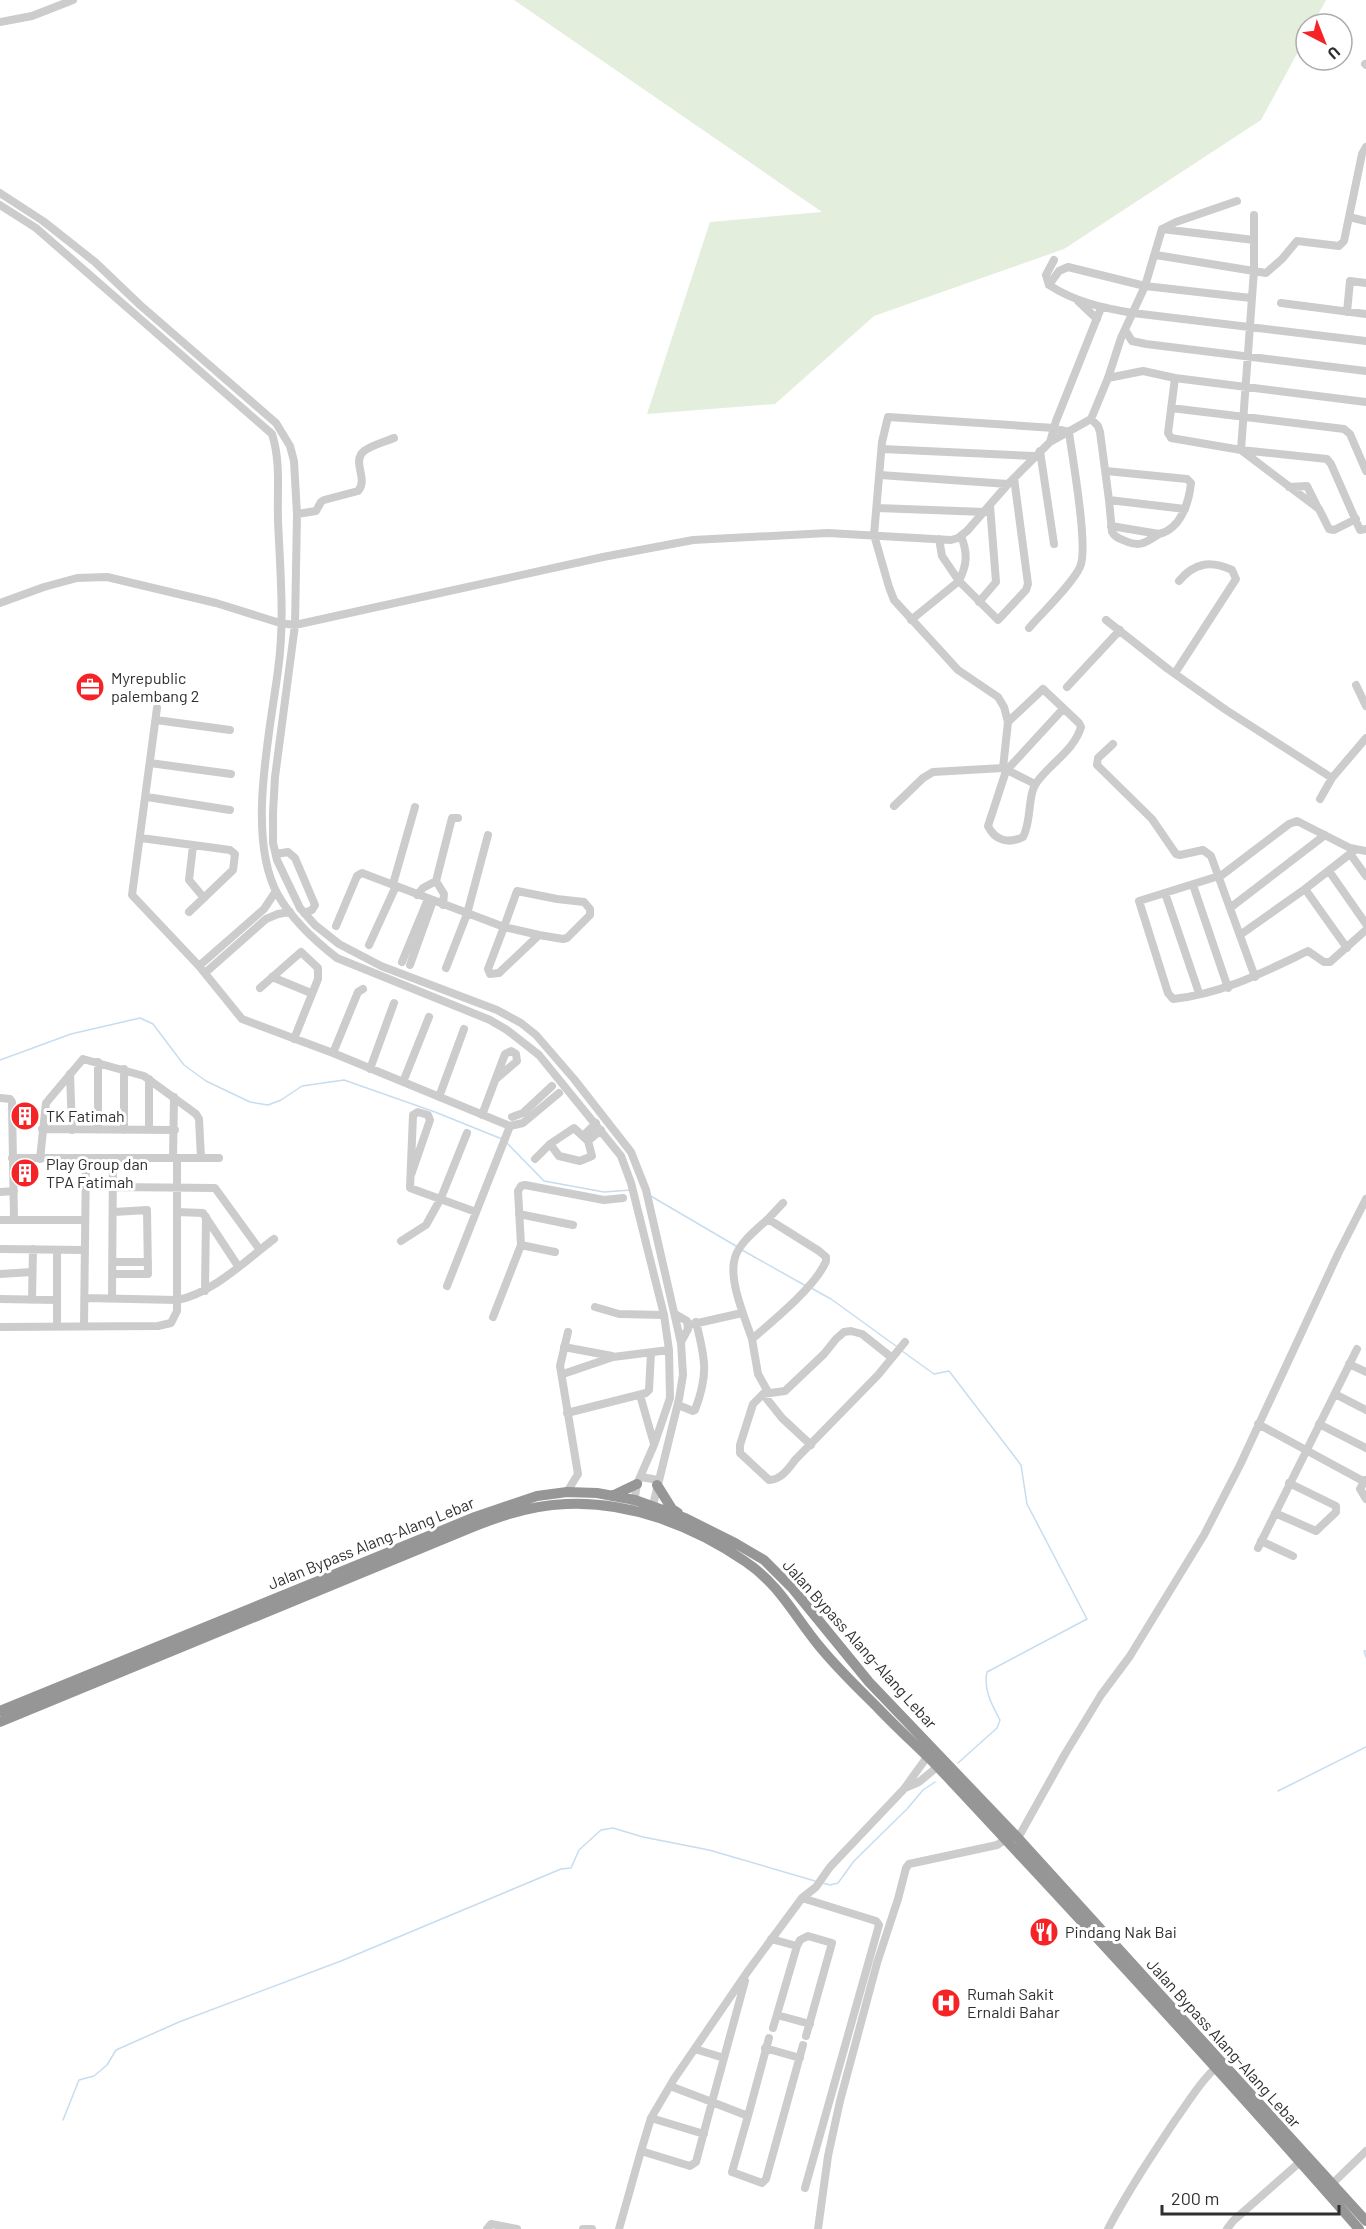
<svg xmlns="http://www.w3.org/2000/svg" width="1366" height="2229" font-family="Barlow,sans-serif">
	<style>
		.green { fill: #e4eedc }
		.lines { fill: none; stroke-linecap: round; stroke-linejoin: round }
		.stream { stroke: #c7ddef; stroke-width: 1.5 }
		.minor { stroke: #ccc; stroke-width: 8 }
		.highway { stroke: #969696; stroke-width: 10 }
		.labels { text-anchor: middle; stroke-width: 6; stroke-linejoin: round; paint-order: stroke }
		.poi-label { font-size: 16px; fill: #2f2f2f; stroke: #fff; text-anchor: start }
		.street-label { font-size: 16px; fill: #2f2f2f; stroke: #fff }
	</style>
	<rect width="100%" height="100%" fill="#fff"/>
	<path class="green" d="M 514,0 L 1326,0 L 1313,24 L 1306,24 L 1306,37 L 1261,120 L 1064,249 L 874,316 L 775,404 L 647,414 L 710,222 L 822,212 Z"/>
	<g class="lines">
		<path class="stream" d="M 0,1060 L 71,1034 L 140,1018 L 153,1024 L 184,1065 L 206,1081 L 250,1102 L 268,1105 L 281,1100 L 302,1086 L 344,1080 L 435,1112 L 502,1139
			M 506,1142 L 544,1181 L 604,1192 L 631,1190
			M 649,1195 L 736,1246
			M 742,1250 L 806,1286
			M 811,1288 L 831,1299 L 896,1346
			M 902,1351 L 934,1374 L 949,1371 L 1021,1465 L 1027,1504 L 1087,1619 L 987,1672 C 983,1689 992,1705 1000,1720 L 997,1728 L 958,1763
			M 1366,1651 L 1364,1651 L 1366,1657
			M 1278,1791 L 1366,1747
			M 823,1883 L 830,1885 L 838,1883 L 854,1861 L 907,1809 L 923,1790 L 935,1782
			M 63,2120 L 79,2080 L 94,2076 L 107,2065 L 116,2050 L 179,2022 L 341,1961 L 561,1869 L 571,1868 L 579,1850 L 601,1830 L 613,1828 L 643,1837 L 709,1850 L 815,1881"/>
		<path class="minor" d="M 0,22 L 32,16 L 73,0
			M 1365,64 L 1366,65
			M 0,193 L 43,221 L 95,262 L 140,305 L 276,423 L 290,446 L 294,461 L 297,514 L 295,625 L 275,777 L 273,813 L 273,843 L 277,860 L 300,908 L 315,925 L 339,944 L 381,966 L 497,1010 L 521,1023 L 536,1035 L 574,1079 L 631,1152 L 646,1190 L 681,1343 L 683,1375 L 679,1399 L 652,1509
			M 0,205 L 36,228 L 272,434 C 281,462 277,491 278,520 C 280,570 285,620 278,670 C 270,733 246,838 278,895 C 293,921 315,941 337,958 L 490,1020 L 507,1030 L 539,1055 L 621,1156 L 631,1183 L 664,1315 L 669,1350 L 670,1398 L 654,1445 L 637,1484 L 634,1503
			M 1254,215 L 1254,270 L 1241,450 L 1319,509 L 1329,529 L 1334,530 L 1356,519
			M 1349,217 L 1362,154 L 1366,147
			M 1162,229 L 1254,240
			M 1156,255 L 1266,273 L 1282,259 L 1297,241 L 1339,246 L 1344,241 L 1349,217 L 1366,221
			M 1054,260 L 1046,275 L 1049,285 L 1059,271 L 1068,267 L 1145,286 L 1251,298
			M 1049,285 C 1075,302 1103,308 1133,313 L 1366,341
			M 1078,301 L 1097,319
			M 1281,303 L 1366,314
			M 1347,312 L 1350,281 L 1366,283
			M 1125,330 L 1132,341 L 1146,344 L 1366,371
			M 1108,378 L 1143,371 L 1175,378 L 1366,402
			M 1175,378 L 1168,433 L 1171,438 L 1241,450 L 1327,459 L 1331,464 L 1360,530 L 1366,529
			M 1171,408 L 1344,429 L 1350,434 L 1366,471
			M 1091,419 L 1098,426 L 1100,432 L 1109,500 L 1185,509
			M 1050,442 L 1056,421 L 1101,308
			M 882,449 L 1034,456
			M 1040,451 L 1054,544
			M 1106,471 L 1187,479 L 1191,483 C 1189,502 1181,529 1159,534 L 1111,526
			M 880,475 L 1008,484
			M 1289,487 L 1307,486 L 1318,508
			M 1109,500 L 1112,532 C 1115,537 1118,538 1123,540 C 1140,548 1145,543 1159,534
			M 877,508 L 985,512
			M 297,514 L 316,511 L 321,502 L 324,500 L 358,491 C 369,479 351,462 364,451 C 372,445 384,442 394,438
			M 961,536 C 968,553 967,565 959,581 L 998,620 L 1026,590 L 1028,584 L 1014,478
			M 979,602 L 996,582 L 990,506
			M 0,603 L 44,587 L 77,578 L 107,577 L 216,603 L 280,623 L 295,625 L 603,557 L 693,540 L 828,533 L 951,540 L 958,538 L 967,531 L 1008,484 L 1050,442 L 1091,419 L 1108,378 L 1121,338 L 1145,286 L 1162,229 L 1176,222 L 1237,201
			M 911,620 L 959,581 L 942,556 L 939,539
			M 1106,620 L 1168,669 L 1226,710 L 1332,778
			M 1029,628 C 1042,613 1073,583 1080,567 C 1089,549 1072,456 1069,432 L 1054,428 L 888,417 L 882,442 L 874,535 L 889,587 L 894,600 L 958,670 L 998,697 L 1004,707 L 1008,722 L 1043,689 L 1079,723 L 1081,727 C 1075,749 1050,764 1037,782 C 1027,795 1032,821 1023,837 C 1009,844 995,841 988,826 L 1006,771 L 1063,709
			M 1175,673 L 1236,579 L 1232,570 C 1210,560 1194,563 1179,581
			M 1356,685 L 1366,706
			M 1067,687 L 1120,630
			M 157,708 L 132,895 L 199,966 L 242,1019 L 333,1053 L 510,1126 L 523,1123 L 559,1093
			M 156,720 L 230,730
			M 1113,744 L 1098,758 L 1097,765 L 1152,819 L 1176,854 L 1180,855 L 1203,850 L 1211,856 L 1255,977
			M 150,763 L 231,774
			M 1003,768 L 1008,722
			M 147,797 L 230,810
			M 1320,799 L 1332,778 L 1366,738
			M 894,806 L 923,778 L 933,772 L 1003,768 L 1035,784
			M 141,838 L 230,850 L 235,854 L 233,870 L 189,912
			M 193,846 L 189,880 L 204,898
			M 1366,851 L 1350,848 L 1297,821 L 1289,824 L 1222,875 L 1139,901 L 1168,993 L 1173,999 C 1222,994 1264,972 1308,951 L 1324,962 L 1330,962 L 1366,930
			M 276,854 L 288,852 L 295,858 L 315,905 L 312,910 L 304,913
			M 1351,855 L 1366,876
			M 1329,871 L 1366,924
			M 393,884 L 415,807
			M 1193,885 L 1228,988
			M 1305,889 L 1347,948
			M 1165,893 L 1199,993
			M 417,895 L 423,888 L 436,881
			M 443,905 L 444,894 L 436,881 L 452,818 L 458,818
			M 1230,908 L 1325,835
			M 336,926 L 357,876 L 362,873 L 504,927 L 517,891 L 557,899 L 584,902 L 590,909 L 590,915 L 567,938 L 563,939 L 539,935 L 499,973 L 490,974 L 488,969 L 504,927 L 539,935
			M 1240,935 L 1305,889 L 1355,850
			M 369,945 L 396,886
			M 402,962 L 428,899
			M 410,965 L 433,901
			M 199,966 L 264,909 L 276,891
			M 446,968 L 467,914 L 488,835
			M 205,973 L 266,919 L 278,914 L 290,912
			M 272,977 L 311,993
			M 260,988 L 301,952 L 318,968 L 318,979 L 294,1039
			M 333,1053 L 358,992 L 363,989
			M 98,1062 L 98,1130
			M 370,1069 L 394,1003
			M 70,1074 L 72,1130
			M 403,1082 L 429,1017
			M 439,1097 L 464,1029
			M 0,1098 L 10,1099 L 12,1102 L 14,1220
			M 482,1115 L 505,1054 L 511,1051 L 516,1054 L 517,1061 L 496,1079
			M 512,1117 L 523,1113 L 552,1086
			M 42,1129 L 175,1130
			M 124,1130 L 124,1069
			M 149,1130 L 149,1079
			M 583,1136 L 596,1123
			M 588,1141 L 601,1130
			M 12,1158 L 219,1158
			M 173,1158 L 174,1097
			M 40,1159 L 46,1103 L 83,1059 L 144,1076 L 196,1114 L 199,1119 L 201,1158
			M 535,1159 L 550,1144 L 574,1128 L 588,1141 L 592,1156 L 580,1161 L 559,1156 L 550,1144
			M 411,1175 L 430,1120 L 428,1115 L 418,1112 L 413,1115 L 410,1188 L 476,1212
			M 113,1187 L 215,1188 L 260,1250
			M 0,1192 L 14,1191
			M 177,1212 L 203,1213 L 238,1266
			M 519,1214 L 573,1225
			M 0,1220 L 84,1220
			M 401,1241 L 426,1225 L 441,1198 L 467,1133
			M 521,1245 L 555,1252
			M 0,1249 L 84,1250
			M 57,1250 L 57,1326
			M 113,1262 L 148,1262
			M 0,1274 L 32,1272
			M 113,1274 L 148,1274 L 147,1210 L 114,1212
			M 447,1286 L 510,1126
			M 205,1291 L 206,1217
			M 85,1298 L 177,1300 C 212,1294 246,1260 274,1239
			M 112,1298 L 113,1158
			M 0,1299 L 57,1300
			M 32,1300 L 33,1249
			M 595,1307 L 619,1314 L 664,1315
			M 675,1314 L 687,1321 L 688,1329 L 681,1342
			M 493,1317 L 521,1245 L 518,1191 L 521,1186 L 525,1185 L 604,1200 L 623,1198
			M 689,1325 L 742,1313
			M 84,1326 L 86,1158
			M 0,1327 L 158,1326 L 171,1323 L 177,1311 L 177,1158
			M 752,1339 C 745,1318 730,1284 734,1262 C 736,1245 756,1230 768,1219
			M 564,1347 L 612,1356
			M 891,1357 L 862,1334 L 851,1331 L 844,1332 L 836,1339 L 824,1354 L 785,1391 L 763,1394 L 753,1404 L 740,1445 L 740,1453 L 769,1480 C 781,1480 788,1469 795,1460 L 878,1375 L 905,1342
			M 1349,1364 L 1366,1372
			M 563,1374 L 613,1357 L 669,1350
			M 768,1392 L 758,1374 L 752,1339 C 772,1322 817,1285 826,1261 L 826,1257 L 819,1251 L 768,1219 L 783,1203
			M 763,1394 L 782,1418 L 811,1445
			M 1335,1394 L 1366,1410
			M 640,1395 L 654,1444
			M 678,1405 L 693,1411 L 695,1410 C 709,1374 705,1358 696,1322
			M 567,1413 L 646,1393 L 649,1390 L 651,1353
			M 1258,1424 L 1363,1481
			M 1319,1424 L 1366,1448
			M 641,1477 L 658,1480
			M 1365,1480 L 1360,1489 L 1366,1499
			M 567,1492 L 578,1474 L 560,1366 L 568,1332
			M 1275,1513 L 1316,1531 L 1336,1512 L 1336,1506 L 1289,1483
			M 1261,1541 L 1293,1556
			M 1258,1548 L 1357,1349
			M 905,1788 L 919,1782 L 937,1767
			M 1018,1838 L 1065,1754 L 1101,1695 L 1130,1656 L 1204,1535 L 1240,1465 L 1338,1254 L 1366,1199
			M 802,1898 L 876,1921 L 879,1925 L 805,2188
			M 771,1939 L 797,1946 L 773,2028
			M 797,1946 L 800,1940 L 808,1936 L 832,1943 L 806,2036
			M 745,1981 L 712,2102 L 748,2116 L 769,2038
			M 777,2015 L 810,2024
			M 765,2048 L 800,2058
			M 695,2049 L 724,2058
			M 670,2086 L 712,2102 L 696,2162 L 690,2166 L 641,2151 L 651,2118 L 674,2079 L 748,1971 L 802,1898 L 816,1887 L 830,1867 L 904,1789 L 927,1757
			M 748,2116 L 732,2172 L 762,2183 L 766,2179 L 803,2045
			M 651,2118 L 704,2134
			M 1332,2184 L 1366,2151
			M 487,2229 L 491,2224 L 517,2229
			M 583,2229 L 592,2229
			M 619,2229 L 641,2151
			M 818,2229 L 828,2156 L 840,2101 L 877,1963 L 898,1899 L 906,1868 L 909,1864 L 997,1845 L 1005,1840
			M 1108,2229 C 1128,2191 1152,2155 1176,2119 C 1189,2101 1202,2079 1219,2065
			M 1227,2229 L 1233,2221 L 1300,2162"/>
		<path class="highway" d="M 657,1485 L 672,1509 L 678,1513
			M 612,1496 L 637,1484
			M 0,1711 L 475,1517 L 537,1496 L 567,1492 L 597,1493 L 635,1500 L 685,1518 L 735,1543 L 764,1560 L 793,1589 L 869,1682 L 1018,1838 L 1366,2221
			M 0,1722 L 473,1527 C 502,1515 534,1505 566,1504 C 629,1501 694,1526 746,1562 C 780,1585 795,1617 820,1647 C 838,1669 858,1688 878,1708 C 897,1728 918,1747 938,1767 C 1080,1919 1222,2072 1359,2229"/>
	</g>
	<defs>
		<g id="office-disc" transform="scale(1.5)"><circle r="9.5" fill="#f52325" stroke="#fff"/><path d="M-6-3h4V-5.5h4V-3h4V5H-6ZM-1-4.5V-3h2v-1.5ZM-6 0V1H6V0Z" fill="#fff"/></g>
		<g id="building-disc" transform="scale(1.5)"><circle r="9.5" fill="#f52325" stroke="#fff"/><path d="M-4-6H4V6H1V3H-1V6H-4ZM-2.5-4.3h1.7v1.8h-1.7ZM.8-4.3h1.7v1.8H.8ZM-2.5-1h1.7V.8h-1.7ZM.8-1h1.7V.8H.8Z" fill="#fff"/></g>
		<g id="restaurant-disc" transform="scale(1.5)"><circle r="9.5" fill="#f52325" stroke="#fff"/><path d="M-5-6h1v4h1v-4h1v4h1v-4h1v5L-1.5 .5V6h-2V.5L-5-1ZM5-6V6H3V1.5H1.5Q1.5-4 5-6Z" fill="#fff"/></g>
		<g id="hospital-disc" transform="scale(1.5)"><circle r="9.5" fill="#f52325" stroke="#fff"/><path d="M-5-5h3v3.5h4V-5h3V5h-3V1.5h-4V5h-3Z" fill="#fff"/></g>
	</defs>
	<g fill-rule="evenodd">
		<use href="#office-disc" x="90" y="687"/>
		<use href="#building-disc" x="25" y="1116"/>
		<use href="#building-disc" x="25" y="1173"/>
		<use href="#restaurant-disc" x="1044" y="1932"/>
		<use href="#hospital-disc" x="946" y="2003"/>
	</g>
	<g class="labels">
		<g class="poi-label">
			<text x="111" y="684">Myrepublic<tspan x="111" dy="18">palembang 2</tspan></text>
			<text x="46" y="1122">TK Fatimah</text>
			<text x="46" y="1170">Play Group dan<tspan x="46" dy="18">TPA Fatimah</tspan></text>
			<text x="1065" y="1938">Pindang Nak Bai</text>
			<text x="967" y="2000">Rumah Sakit<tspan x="967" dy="18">Ernaldi Bahar</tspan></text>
		</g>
		<g class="street-label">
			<text transform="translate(371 1543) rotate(-22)" y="6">Jalan Bypass Alang-Alang Lebar</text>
			<text transform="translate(860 1644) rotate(48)" y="6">Jalan Bypass Alang-Alang Lebar</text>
			<text transform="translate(1224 2043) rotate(48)" y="6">Jalan Bypass Alang-Alang Lebar</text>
		</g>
	</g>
	<g transform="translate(1324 42) rotate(138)"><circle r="28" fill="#ffffff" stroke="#acacac" stroke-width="1.5"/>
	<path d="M0-4.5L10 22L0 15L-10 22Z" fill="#f52325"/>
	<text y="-9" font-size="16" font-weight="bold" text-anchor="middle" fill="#2f2f2f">U</text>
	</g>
	<path d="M1162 2205v9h177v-9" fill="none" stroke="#2f2f2f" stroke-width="3"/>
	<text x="1171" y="2205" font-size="18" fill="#2f2f2f" stroke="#ffffff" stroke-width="4.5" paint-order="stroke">200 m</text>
</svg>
